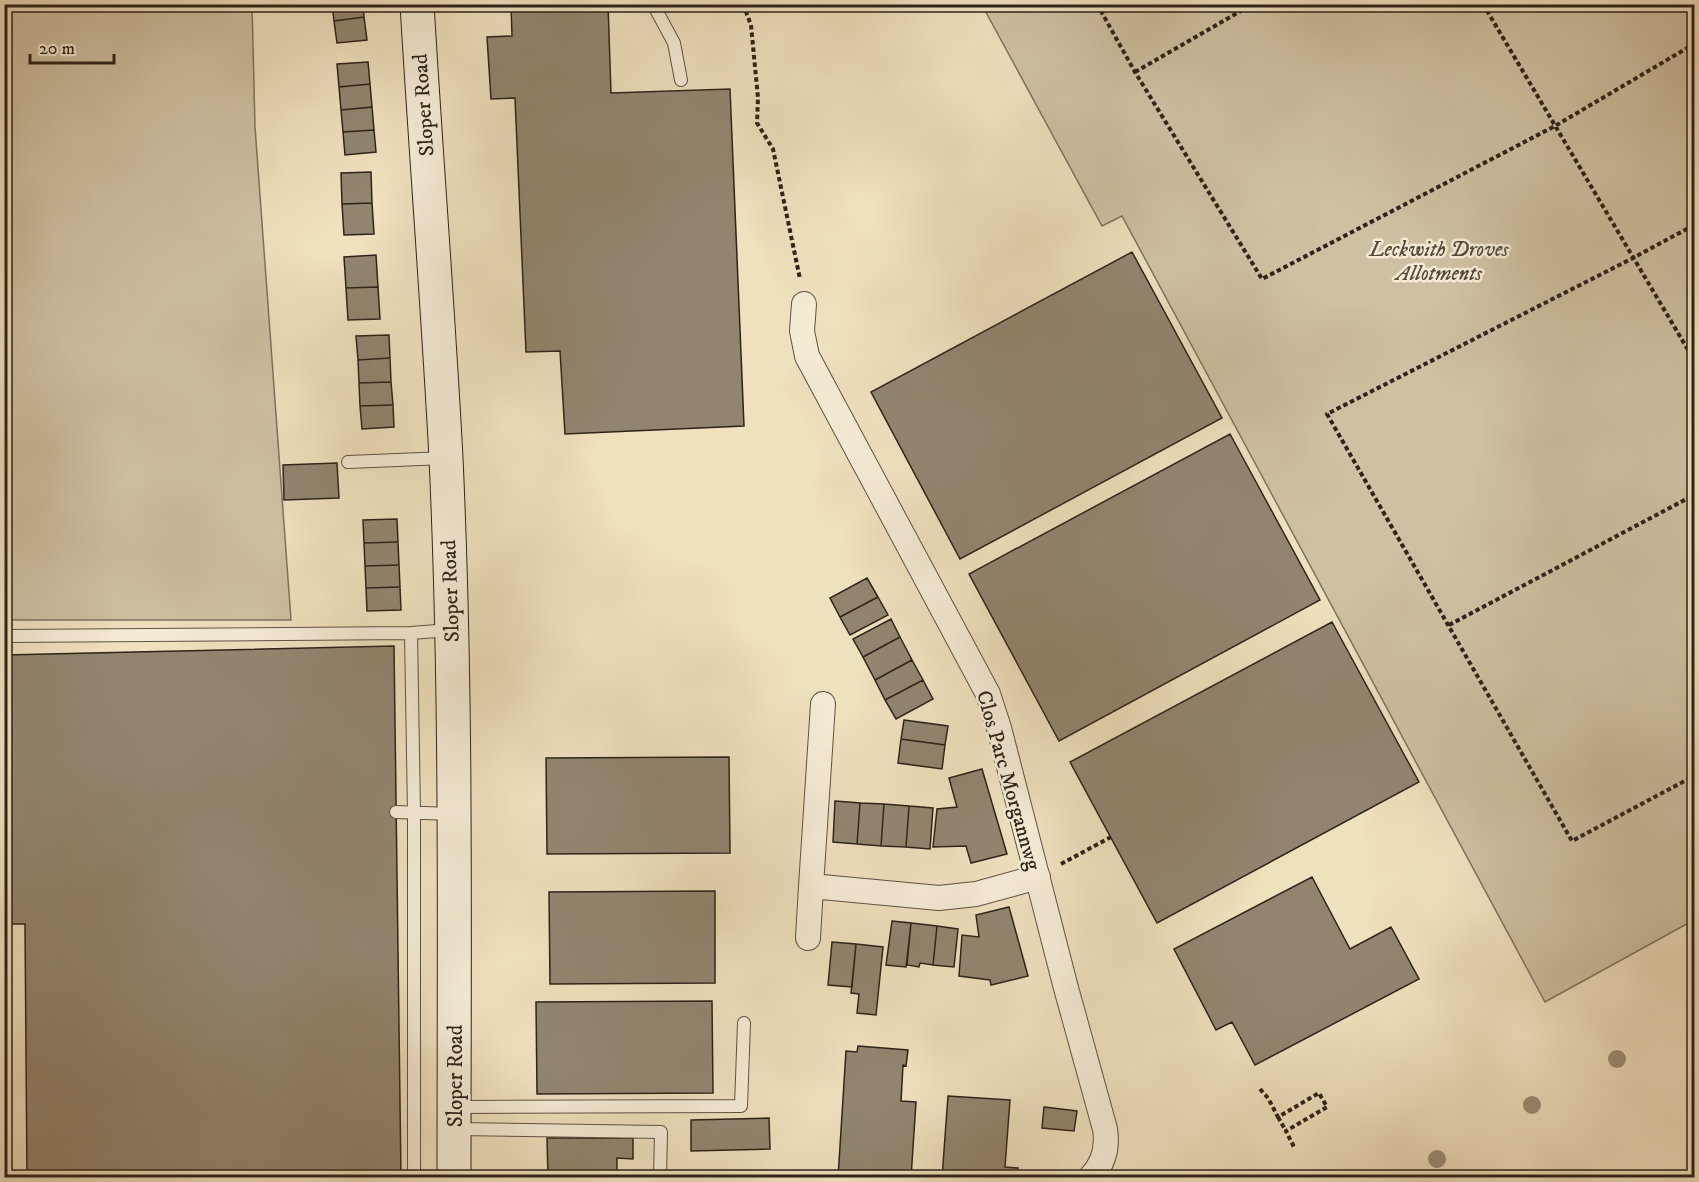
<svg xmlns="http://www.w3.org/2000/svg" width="1699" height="1182" font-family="'IM FELL DW Pica',serif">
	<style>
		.green { fill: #cec0a2; stroke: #7e725e; stroke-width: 1.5 }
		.building { fill: #92856f; stroke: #2d2319; stroke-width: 1.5 }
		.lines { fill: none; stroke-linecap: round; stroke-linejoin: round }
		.lane-casing { stroke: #5e5242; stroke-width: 14 }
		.street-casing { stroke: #5e5242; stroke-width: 26 }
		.secondary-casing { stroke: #2d2319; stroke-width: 35 }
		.path { stroke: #2d2319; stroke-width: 4; stroke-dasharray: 4.5 3; stroke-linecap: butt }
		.lane { stroke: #f5ebd5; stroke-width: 12 }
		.street { stroke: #f5ebd5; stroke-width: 24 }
		.secondary { stroke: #f5ebd5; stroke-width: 33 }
		.tree { fill: #9a8e76 }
		.labels { text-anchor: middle; stroke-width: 5; stroke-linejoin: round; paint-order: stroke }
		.street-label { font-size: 21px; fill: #2d2319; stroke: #f5ebd5 }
		.park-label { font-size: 21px; font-style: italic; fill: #554a3b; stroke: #f5ebd5 }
	</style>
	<rect width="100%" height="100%" fill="#efe0be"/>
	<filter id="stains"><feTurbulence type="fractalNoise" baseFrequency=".00333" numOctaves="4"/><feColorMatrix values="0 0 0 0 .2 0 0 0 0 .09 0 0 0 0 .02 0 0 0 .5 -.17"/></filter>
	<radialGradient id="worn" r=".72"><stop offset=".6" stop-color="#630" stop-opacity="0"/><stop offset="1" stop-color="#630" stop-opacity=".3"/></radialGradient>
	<path class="green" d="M 4,5 L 252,5 L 255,127 L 291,620 L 5,620 Z
		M 982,5 L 1694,5 L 1694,920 L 1545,1002 L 1122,216 L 1102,226 Z"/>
	<path class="building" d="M 332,4 L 363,4 L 364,17 L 334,21 Z
		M 511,4 L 608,4 L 611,93 L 730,89 L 744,426 L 565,434 L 560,351 L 526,352 L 515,98 L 491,99 L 487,37 L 512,36 Z
		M 364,17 L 367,40 L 337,43 L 334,21 Z
		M 368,62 L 370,84 L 339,87 L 337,64 Z
		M 370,84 L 372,107 L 341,110 L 339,87 Z
		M 372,107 L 374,130 L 343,132 L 341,110 Z
		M 374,130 L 376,152 L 345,155 L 343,132 Z
		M 371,172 L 372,203 L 342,204 L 341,173 Z
		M 372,203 L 374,234 L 344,235 L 342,204 Z
		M 1132,252 L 1222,418 L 960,559 L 871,392 Z
		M 376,255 L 378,287 L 346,288 L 344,257 Z
		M 378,287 L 380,319 L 348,320 L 346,288 Z
		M 389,335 L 390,358 L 358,360 L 356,336 Z
		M 390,358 L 391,382 L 359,383 L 358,360 Z
		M 391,382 L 393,405 L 360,406 L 359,383 Z
		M 393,405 L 394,427 L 362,429 L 360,406 Z
		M 1230,434 L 1320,600 L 1059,741 L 969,574 Z
		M 337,463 L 339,498 L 284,500 L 283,465 Z
		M 397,519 L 398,542 L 364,543 L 363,520 Z
		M 398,542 L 399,565 L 365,566 L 364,543 Z
		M 399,565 L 400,587 L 366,588 L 365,566 Z
		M 867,578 L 878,597 L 840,617 L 830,598 Z
		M 400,587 L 401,610 L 367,611 L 366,588 Z
		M 878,597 L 888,615 L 850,635 L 840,617 Z
		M 891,619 L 900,637 L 863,657 L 853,639 Z
		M 1332,622 L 1419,782 L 1157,923 L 1070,762 Z
		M 900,637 L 912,660 L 875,680 L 863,657 Z
		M 394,646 L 401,1178 L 27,1178 L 25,924 L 4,924 L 4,655 Z
		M 912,660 L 923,680 L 885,700 L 875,680 Z
		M 923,680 L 933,699 L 896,719 L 885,700 Z
		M 904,720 L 948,726 L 945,745 L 901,739 Z
		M 901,739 L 945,745 L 942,769 L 898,763 Z
		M 729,757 L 730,853 L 547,854 L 546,758 Z
		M 982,769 L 1007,854 L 971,863 L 966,846 L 933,847 L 937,809 L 957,807 L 949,778 Z
		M 835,801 L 860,803 L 857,844 L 833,842 Z
		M 860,803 L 884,804 L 881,846 L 857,844 Z
		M 884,804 L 909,806 L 906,847 L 881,846 Z
		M 909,806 L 933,808 L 930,849 L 906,847 Z
		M 1312,877 L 1350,949 L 1391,927 L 1419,979 L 1255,1065 L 1232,1022 L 1216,1030 L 1174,949 Z
		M 715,891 L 715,983 L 550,984 L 549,892 Z
		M 1009,907 L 1028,976 L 991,985 L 990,980 L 959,976 L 962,935 L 979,937 L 976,915 Z
		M 892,921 L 911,923 L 906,967 L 886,965 Z
		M 911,923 L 937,926 L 933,965 L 920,963 L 919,967 L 907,965 Z
		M 937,926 L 958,929 L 954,967 L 933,965 Z
		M 832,942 L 856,944 L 852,987 L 828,985 Z
		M 856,944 L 883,947 L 876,1015 L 857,1013 L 859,994 L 851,993 Z
		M 712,1001 L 713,1093 L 537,1094 L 536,1002 Z
		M 858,1046 L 908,1050 L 906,1066 L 903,1065 L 901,1101 L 916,1102 L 911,1178 L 838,1178 L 846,1051 L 857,1052 Z
		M 948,1096 L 1010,1100 L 1005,1167 L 1018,1168 L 1017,1178 L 942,1178 Z
		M 1044,1107 L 1077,1111 L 1074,1131 L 1042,1128 Z
		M 769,1118 L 770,1149 L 691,1151 L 691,1120 Z
		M 547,1138 L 633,1138 L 633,1159 L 617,1158 L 617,1178 L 548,1178 Z"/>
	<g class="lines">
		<g class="lane-casing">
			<path id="lane" d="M 653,4 L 674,43 L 681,80
				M 348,462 L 446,458
				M 411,633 L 414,813 L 414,1178
				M 4,636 L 411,633 L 450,630
				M 396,812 L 452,814
				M 456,1107 L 741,1106 L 744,1023
				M 456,1129 L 661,1132 L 660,1178"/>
		</g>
		<g class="street-casing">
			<path id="street" d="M 804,304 L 802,331 L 807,356 L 988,694 L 999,728 L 1066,988 L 1105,1129 C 1108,1148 1104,1164 1090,1178
				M 823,704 L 811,886 L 939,898 L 976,894 L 1038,877
				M 808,938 L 811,886"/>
		</g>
		<g class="secondary-casing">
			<path id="secondary" d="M 417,4 C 426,156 438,307 446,458 C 457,698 454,938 454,1178"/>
		</g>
		<path class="path" d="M 743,4 L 751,25 L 758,98 L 757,123 L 773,149 L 800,279
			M 1097,4 L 1135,72 L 1262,279 L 1555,126 L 1694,44
			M 1483,4 L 1694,360
			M 1135,72 L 1253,4
			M 1694,225 L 1633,258 L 1327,414 L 1572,841 L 1694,776
			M 1449,625 L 1694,495
			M 1061,864 L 1111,837
			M 1260,1089 L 1268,1098 L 1278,1117 L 1319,1093 L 1327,1107 L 1286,1131 L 1295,1149
			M 1278,1117 L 1286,1131"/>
		<use href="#lane" class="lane"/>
		<use href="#street" class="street"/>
		<use href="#secondary" class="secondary"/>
	</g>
	<g class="tree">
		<circle cx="1617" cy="1059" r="9"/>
		<circle cx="1532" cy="1105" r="9"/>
		<circle cx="1437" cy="1159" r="9"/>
	</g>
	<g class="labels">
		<g class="street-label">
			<text transform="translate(423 105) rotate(-94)" y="7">Sloper Road</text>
			<text transform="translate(450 591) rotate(-92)" y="7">Sloper Road</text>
			<text transform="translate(1009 780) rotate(74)" y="7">Clos Parc Morgannwg</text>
			<text transform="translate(455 1076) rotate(-90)" y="7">Sloper Road</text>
		</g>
		<g class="park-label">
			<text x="1439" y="256">Leckwith Droves<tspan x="1439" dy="24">Allotments</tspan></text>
		</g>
	</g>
	<rect width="1699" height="1182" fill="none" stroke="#efe0be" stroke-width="24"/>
	<rect x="6" y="6" width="1687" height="1170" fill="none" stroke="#2d2319" stroke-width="3"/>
	<rect x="12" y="12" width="1675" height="1158" fill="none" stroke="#2d2319" stroke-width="1.5"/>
	<path d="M30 54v9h84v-9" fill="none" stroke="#2d2319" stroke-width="3"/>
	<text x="39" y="54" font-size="18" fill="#2d2319" stroke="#f5ebd5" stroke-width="4.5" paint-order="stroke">20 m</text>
	<rect width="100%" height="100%" filter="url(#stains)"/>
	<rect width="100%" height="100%" fill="url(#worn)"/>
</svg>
